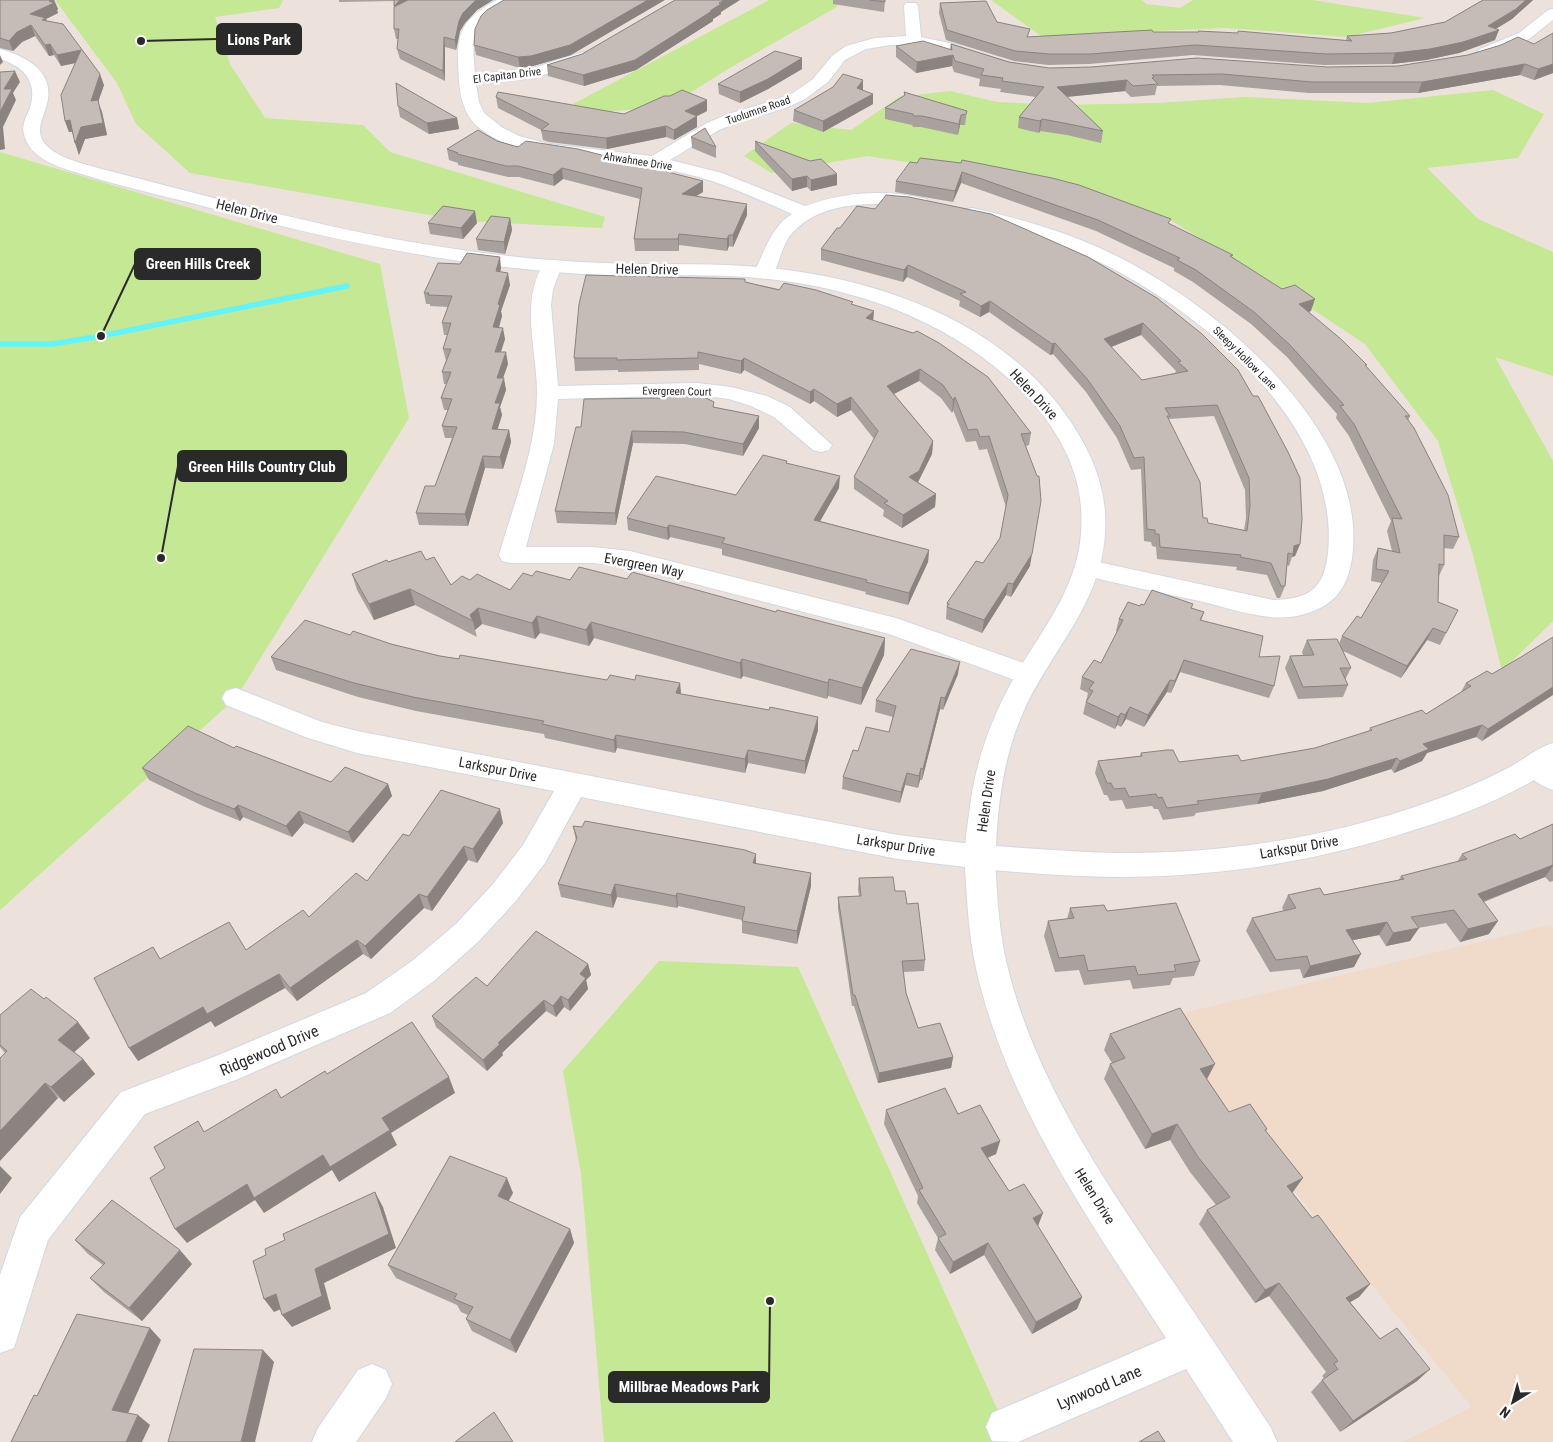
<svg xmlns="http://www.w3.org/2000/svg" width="1553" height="1442" font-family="'Roboto Condensed',sans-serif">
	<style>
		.education { fill: #f0dac9 }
		.green { fill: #c4e893 }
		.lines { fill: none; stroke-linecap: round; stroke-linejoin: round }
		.stream { stroke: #66f3f7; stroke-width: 5.5 }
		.street-casing { stroke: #d0d8e4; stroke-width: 2 }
		.secondary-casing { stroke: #d0d8e4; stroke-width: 2 }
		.street { fill: #fff; fill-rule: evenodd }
		.secondary { fill: #fff; fill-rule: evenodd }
		.wall { fill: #a9a19d; fill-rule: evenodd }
		.shaded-wall { fill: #8a8380 }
		.building { fill: #c5bbb7; stroke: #8a8380; fill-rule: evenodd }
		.labels { text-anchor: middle; stroke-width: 5; stroke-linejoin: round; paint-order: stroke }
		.far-street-label { font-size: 11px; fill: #2a2a2a; stroke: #fff }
		.street-label { font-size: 14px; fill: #2a2a2a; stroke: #fff }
		.near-street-label { font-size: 16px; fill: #2a2a2a; stroke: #fff }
		.leader { fill: none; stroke: #2a2a2a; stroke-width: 2 }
		.callout-dot { fill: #2a2a2a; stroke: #fff; stroke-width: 2 }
		.callout { fill: #2a2a2a; stroke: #2a2a2a; stroke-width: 2 }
		.callout-label { font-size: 15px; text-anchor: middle; font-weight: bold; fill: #fff }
	</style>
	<rect width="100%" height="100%" fill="#ede1db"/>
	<path class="education" d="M 1550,925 L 1553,928 L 1553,1442 L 1403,1442 L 1472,1407 L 1154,1020 Z"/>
	<path class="green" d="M 55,0 L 283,0 L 279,8 L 215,17 L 230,64 L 265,118 L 363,125 L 390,152 L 605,217 L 602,228 L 464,221 L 190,173 L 136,124 L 117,83 Z
		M 769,0 L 841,0 L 835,8 L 728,69 L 669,106 L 593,113 L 573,104 Z
		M 991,0 L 1142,0 L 1146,4 L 1180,8 L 1193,0 L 1312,0 L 1425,18 L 1346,37 L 1226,28 L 1041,36 Z
		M 1493,90 L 1544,114 L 1518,158 L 1427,168 L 1478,219 L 1553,252 L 1553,376 L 1495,357 L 1553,461 L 1553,621 L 1502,671 L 1473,555 L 1438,441 L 1365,344 L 1270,281 L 1167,218 L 1045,183 L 867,156 L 771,173 L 744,156 L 791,123 L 851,130 L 899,97 L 950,91 L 997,102 L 1060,105 L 1159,103 L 1245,97 L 1368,103 Z
		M 0,152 L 380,264 L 409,418 L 236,698 L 0,910 Z
		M 659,961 L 798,967 L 1012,1442 L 604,1442 L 581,1174 L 563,1071 Z"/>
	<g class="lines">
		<path class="stream" d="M 0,344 L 52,344 L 101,336 L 347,286"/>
		<g class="street-casing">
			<path id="street" d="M 497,0 L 515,0 C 511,6 502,9 496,13 C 469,28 473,47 475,75 L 533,68 L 583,52 L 588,54 L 591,57 L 588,60 L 535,78 L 476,84 L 479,102 L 484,113 L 503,128 L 519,136 L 549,144 L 652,156 L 707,123 L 728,114 L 776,100 L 793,93 L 813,79 L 832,56 L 846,46 L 875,38 L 906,36 L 904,6 L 906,3 L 916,3 L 918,6 L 921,37 L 949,43 L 990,57 L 993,60 L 990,63 L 985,65 L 939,49 L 919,45 L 891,45 L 866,49 L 845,60 L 828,82 L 805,99 L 788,107 L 740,122 L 719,130 L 670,160 L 722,173 L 805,206 C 844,192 886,189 926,199 L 929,203 L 926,207 C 913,210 898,205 884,204 C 850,203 811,208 789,237 C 782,248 779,262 774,273 L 771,277 L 764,279 L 757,277 L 754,273 C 764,252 771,227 792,214 C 755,198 718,180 678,172 C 659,167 639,164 618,162 C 575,157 512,157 477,126 C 459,109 459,84 458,62 C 457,27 468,16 497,0 Z
				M 1553,9 L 1553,20 L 1529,39 L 1485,57 L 1480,55 L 1477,52 L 1480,49 L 1519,33 L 1548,10 Z
				M 972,208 C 1017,218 1062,230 1104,250 C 1207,297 1363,423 1353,549 C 1350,587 1335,608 1297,616 C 1264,622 1227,607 1195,600 C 1157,592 1118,584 1080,574 L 1077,568 L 1080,562 L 1089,560 L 1273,600 C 1308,599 1324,590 1328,553 C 1341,423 1197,307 1091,258 C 1051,239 1008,228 966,217 L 963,213 L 966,209 Z
				M 552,260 L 559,262 L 562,266 L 553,289 L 551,305 L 558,386 L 697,383 L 731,387 L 767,396 L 790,407 L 832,445 L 829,450 L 821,452 L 813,450 L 774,417 L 751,406 L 729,399 L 697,395 L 558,399 L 554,444 L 526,547 L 592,547 L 630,551 L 896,618 L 1038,668 L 1042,675 L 1038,682 L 1029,685 L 1020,682 L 889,634 L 630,567 L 592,563 L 511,563 L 502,561 L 499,555 C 514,502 537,448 537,392 C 537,350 519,300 545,262 Z
				M 236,688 L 322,722 L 357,731 L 898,835 L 980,845 L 991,848 L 995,857 C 997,896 999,936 1009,973 C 1037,1080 1098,1171 1159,1261 C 1197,1316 1234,1372 1271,1428 L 1277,1442 L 1233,1442 L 1186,1369 L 1018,1442 L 992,1441 L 986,1427 L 992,1413 L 1166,1338 C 1091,1223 1009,1108 977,973 C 969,938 967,903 965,867 L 898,859 L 581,797 L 545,863 L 515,902 L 478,942 L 434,981 L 390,1013 L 238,1079 L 145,1114 L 48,1240 L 14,1348 L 0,1353 L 0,1275 L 20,1217 L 121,1092 L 216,1056 L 366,993 L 412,961 L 456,924 L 493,884 L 523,845 L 554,791 L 357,753 L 305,737 L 226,705 L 222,698 L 226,691 Z
				M 1537,755 L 1547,758 L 1553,763 L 1553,790 C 1540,786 1529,778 1523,766 L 1527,758 Z
				M 372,1364 L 386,1370 L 392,1384 L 386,1398 L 356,1442 L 312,1442 L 318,1428 L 358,1370 Z"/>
		</g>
		<g class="secondary-casing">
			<path id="secondary" d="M 0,49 C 29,57 57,74 46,107 C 43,119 36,129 43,141 C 53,157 81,163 98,168 C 219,199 339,233 462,250 C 509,257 556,261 603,263 C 651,265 698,263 745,266 C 856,273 979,310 1053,398 C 1079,430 1102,469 1105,512 C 1110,595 1058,639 1025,708 C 1005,751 998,799 996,846 C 1036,849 1076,852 1117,853 C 1221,854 1328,838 1426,803 C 1455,793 1483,781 1510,767 C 1524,759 1537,748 1553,743 L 1553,768 C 1510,797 1461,816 1411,831 C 1317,861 1220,877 1120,877 C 1073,877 1027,873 980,869 L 969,866 C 962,851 967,830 969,814 C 974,768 988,726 1010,685 C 1043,625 1087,582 1081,507 C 1077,456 1046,412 1009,379 C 937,314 842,284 747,277 C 699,274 651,276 603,275 C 555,273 508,268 460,261 C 371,248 282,227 195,204 C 156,194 116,185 78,173 C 58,167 29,158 24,134 C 21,125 27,116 30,108 C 38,81 24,67 0,59 Z"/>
		</g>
		<use href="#street" class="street"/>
		<use href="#secondary" class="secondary"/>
	</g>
	<path class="wall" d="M 0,0 L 54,0 L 58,9 L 57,10 L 58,13 L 46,19 L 47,21 L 104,85 L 98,102 L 102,112 L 107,135 L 85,139 L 79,155 L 72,132 L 69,132 L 65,121 L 75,63 L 61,66 L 54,55 L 49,56 L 35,36 L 22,42 L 13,51 L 0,48 Z
		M 339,0 L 493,0 L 477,10 L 465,23 L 460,31 L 456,50 L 445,47 L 445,81 L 400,59 L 397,49 L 398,39 L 396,39 L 394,29 L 394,1 L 339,2 Z
		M 833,0 L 885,0 L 884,12 L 833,4 Z
		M 1483,0 L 1533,0 L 1512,19 L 1496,29 L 1495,40 L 1459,53 L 1426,60 L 1392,64 L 1324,65 L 1193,55 L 1089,64 L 1048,65 L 1014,61 L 946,40 L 939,13 L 940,3 L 997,22 L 1029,37 L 1153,32 L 1198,32 L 1198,31 L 1346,40 L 1347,36 L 1391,33 L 1445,22 Z
		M 721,12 L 721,14 L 713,19 L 713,21 L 636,70 L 584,86 L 548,76 L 547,65 Z
		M 951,44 L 1009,62 L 1049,68 L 1328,67 L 1398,66 L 1468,55 L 1501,45 L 1553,73 L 1534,80 L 1520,75 L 1418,93 L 1309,93 L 1220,85 L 1157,86 L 1155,95 L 1131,97 L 1125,91 L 1067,97 L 1103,131 L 1101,143 L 1067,135 L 1040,131 L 1039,133 L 1018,128 L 1019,117 L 1036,97 L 1000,92 L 1001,89 L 979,86 L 980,79 L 954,72 L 952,66 L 916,73 L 896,57 L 896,46 L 950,49 Z
		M 474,45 L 571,55 L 533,66 L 520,68 L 476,55 Z
		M 802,69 L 768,89 L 740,103 L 719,94 L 718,84 Z
		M 863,80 L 863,90 L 873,104 L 823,132 L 793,121 L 794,110 Z
		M 904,92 L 967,111 L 965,125 L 960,125 L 958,135 L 921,127 L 913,127 L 912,125 L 885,119 L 885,108 L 904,96 Z
		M 496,97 L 624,114 L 707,111 L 697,116 L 697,127 L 674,140 L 666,137 L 607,149 L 549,142 L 543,140 L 541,130 L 498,108 Z
		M 398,106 L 457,118 L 459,129 L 429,134 L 400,117 Z
		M 691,137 L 716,147 L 716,158 L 692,148 Z
		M 497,141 L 518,147 L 703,181 L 703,192 L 696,196 L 747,215 L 733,247 L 729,246 L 727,251 L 679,245 L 679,251 L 635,251 L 634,239 L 640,199 L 563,179 L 554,186 L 519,177 L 508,177 L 458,165 L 458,163 L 449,160 L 447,149 Z
		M 755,141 L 837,185 L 811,191 L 807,187 L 792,191 L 755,151 Z
		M 920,158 L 1170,224 L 1232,257 L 1311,311 L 1308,312 L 1366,367 L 1410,416 L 1408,421 L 1459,537 L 1453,549 L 1444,548 L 1444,565 L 1439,576 L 1438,602 L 1458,610 L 1440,645 L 1427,640 L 1401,678 L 1343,651 L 1351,668 L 1345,680 L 1348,685 L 1343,697 L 1298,699 L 1285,668 L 1290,656 L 1303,655 L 1302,652 L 1307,640 L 1339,644 L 1342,636 L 1361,618 L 1382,583 L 1371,581 L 1373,560 L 1378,548 L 1392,551 L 1387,531 L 1391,521 L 1349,436 L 1336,418 L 1337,414 L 1287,357 L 1251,324 L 1193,282 L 1174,271 L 1174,268 L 1096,231 L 961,183 L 953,202 L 895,192 L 896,181 L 917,163 Z
		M 510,218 L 512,230 L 505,254 L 478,250 L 476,239 Z
		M 428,223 L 477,223 L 463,239 L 430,234 Z
		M 821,249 L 1157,298 L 1300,544 L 1295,556 L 1292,557 L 1289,566 L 1287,565 L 1285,586 L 1280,598 L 1277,598 L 1267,575 L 1236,570 L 1237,567 L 1157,559 L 1156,547 L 1152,546 L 1151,542 L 1144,541 L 1141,469 L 1131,470 L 1117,438 L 1086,392 L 1053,354 L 1050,355 L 989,312 L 980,317 L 959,306 L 960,301 L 907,277 L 903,282 L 821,260 ZM 1141,335 L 1176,371 L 1175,373 L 1142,380 L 1111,347 ZM 1214,416 L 1245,490 L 1246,518 L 1244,530 L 1208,523 L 1203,518 L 1169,421 L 1169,419 Z
		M 501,268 L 500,272 L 510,285 L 501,311 L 502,316 L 499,328 L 505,339 L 501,352 L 508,364 L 503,378 L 506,390 L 500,407 L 502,415 L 497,430 L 509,430 L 511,442 L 503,469 L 485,468 L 468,526 L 419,525 L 416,513 L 435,486 L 452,438 L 445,438 L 442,426 L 448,410 L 444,410 L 441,398 L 447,384 L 444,384 L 442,372 L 446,361 L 443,349 L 448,335 L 444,335 L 442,323 L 448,307 L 430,306 L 430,304 L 426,304 L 424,293 Z
		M 745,282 L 853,305 L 873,320 L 1031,433 L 1029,445 L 1026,446 L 1030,566 L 1011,597 L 1006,595 L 982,633 L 946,619 L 947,603 L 983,563 L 1000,538 L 1006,507 L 987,449 L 979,450 L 976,441 L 966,442 L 953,410 L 952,413 L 941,398 L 919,381 L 894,394 L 933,441 L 932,454 L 918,482 L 936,494 L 935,507 L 902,528 L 883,516 L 884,510 L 854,489 L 854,477 L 874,439 L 851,410 L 837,417 L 814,401 L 810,404 L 744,370 L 741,374 L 699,364 L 699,370 L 618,372 L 618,370 L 575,371 L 574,358 Z
		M 714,407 L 759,416 L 759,428 L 743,456 L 685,444 L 633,443 L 616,525 L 557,523 L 555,511 L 581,427 Z
		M 787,461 L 787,464 L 839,488 L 820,521 L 929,550 L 928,562 L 908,605 L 865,594 L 866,592 L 722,555 L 722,549 L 670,537 L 668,540 L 628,530 L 627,518 L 736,495 Z
		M 426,560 L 451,585 L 470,580 L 510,590 L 532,576 L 570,580 L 627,579 L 776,612 L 885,638 L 884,655 L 861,705 L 828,696 L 827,699 L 743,676 L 741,679 L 594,638 L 589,646 L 540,633 L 535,639 L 482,624 L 475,630 L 477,637 L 415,605 L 374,620 L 357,590 L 352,574 L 388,562 Z
		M 1144,605 L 1192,608 L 1204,612 L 1201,621 L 1259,657 L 1274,686 L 1269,698 L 1180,672 L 1171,693 L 1167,692 L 1144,727 L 1126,719 L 1121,727 L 1117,725 L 1115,729 L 1083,714 L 1088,693 L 1080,689 L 1082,677 L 1101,663 L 1117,632 L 1116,631 L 1119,619 L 1140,606 Z
		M 350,635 L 391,644 L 440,656 L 607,680 L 635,680 L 680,683 L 681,694 L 769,710 L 818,717 L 818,730 L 805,774 L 748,763 L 745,773 L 617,748 L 615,753 L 545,738 L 544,734 L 416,711 L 358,697 L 276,670 L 271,657 Z
		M 1553,637 L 1482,741 L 1476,737 L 1427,753 L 1422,761 L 1394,773 L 1391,769 L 1323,791 L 1257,804 L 1196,813 L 1194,816 L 1163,820 L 1158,809 L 1154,809 L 1152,806 L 1126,809 L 1122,800 L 1110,801 L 1107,795 L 1104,795 L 1095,773 L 1098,761 L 1140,756 L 1141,753 L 1179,762 L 1241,761 L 1315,748 L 1369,731 L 1370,728 L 1426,714 L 1461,692 L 1466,683 L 1492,674 L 1521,657 Z
		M 958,674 L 943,710 L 940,709 L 922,780 L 920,780 L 918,788 L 905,785 L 900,803 L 842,789 L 843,777 L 858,751 L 889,732 L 893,717 L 875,712 L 876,700 Z
		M 234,748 L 331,782 L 388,784 L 392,796 L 353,843 L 304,823 L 292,837 L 243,817 L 240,821 L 203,806 L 149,780 L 142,768 Z
		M 503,823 L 477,863 L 468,860 L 432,911 L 424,908 L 371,959 L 363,954 L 297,1001 L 285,988 L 215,1027 L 211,1021 L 138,1061 L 153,947 L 160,959 L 246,950 L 309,917 L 367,881 L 409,836 Z
		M 1553,824 L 1553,881 L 1550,882 L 1545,877 L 1484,902 L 1489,934 L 1460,942 L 1446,923 L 1418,928 L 1410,941 L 1386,946 L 1379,935 L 1353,940 L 1354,967 L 1303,978 L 1300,969 L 1270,972 L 1246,931 L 1252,918 L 1284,911 L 1282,908 L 1288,895 L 1324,895 L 1398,881 L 1401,876 L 1457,862 L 1462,854 L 1520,839 Z
		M 573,826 L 756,854 L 756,864 L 811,873 L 811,886 L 797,944 L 742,933 L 742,920 L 678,906 L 677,908 L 617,897 L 613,908 L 561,897 L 558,884 L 576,841 Z
		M 859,878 L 895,891 L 907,904 L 925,960 L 924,971 L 903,972 L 906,993 L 918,1028 L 953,1057 L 951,1068 L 878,1083 L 854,1006 L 852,1006 L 838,909 L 838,897 L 859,896 L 858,890 Z
		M 1070,908 L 1107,911 L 1200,961 L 1194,976 L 1173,978 L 1170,985 L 1133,989 L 1130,980 L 1084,985 L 1079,970 L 1055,972 L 1044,936 L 1048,921 L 1067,919 Z
		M 588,964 L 591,975 L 586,980 L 588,989 L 570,1011 L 564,1007 L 556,1017 L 546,1011 L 502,1053 L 503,1055 L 487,1071 L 436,1027 L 432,1016 L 487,986 Z
		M 0,1015 L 90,1038 L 74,1052 L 83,1059 L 95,1074 L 64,1102 L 5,1053 L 0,1047 Z
		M 1110,1034 L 1207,1079 L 1229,1112 L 1267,1129 L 1266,1131 L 1293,1192 L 1292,1193 L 1312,1218 L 1370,1284 L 1359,1297 L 1350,1302 L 1380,1339 L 1430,1369 L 1417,1381 L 1340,1432 L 1311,1392 L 1324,1378 L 1322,1376 L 1326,1372 L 1269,1296 L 1255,1303 L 1199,1224 L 1207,1210 L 1216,1205 L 1190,1172 L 1170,1140 L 1145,1149 L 1104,1079 L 1110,1064 L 1112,1063 L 1104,1050 Z
		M 886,1110 L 958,1114 L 1000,1141 L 996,1154 L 988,1158 L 1009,1191 L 1038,1226 L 1082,1297 L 1077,1309 L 1032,1334 L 984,1255 L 950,1274 L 935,1250 L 938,1238 L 917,1203 L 918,1196 L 884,1124 Z
		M 513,1193 L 508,1201 L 570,1229 L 574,1243 L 516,1353 L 472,1331 L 466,1319 L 468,1315 L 461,1312 L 457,1305 L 396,1278 L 388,1265 Z
		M 75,1240 L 192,1264 L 142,1321 L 104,1292 L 90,1278 L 103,1265 L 88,1254 Z"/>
	<path class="shaded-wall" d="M 46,0 L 54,0 L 58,9 L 57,10 L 58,13 L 46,19 L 50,28 L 30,14 Z
		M 400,0 L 412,0 L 394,6 Z
		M 476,0 L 493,0 L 477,10 L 465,23 L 460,31 L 456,50 L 455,40 L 459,21 L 463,13 Z
		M 648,0 L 665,0 L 571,55 L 533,66 L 520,68 L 518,57 Z
		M 724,0 L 740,0 L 721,12 L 721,14 L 713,19 L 713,21 L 636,70 L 584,86 L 583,75 L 710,11 Z
		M 1526,0 L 1533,0 L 1512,19 L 1487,34 L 1499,30 L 1495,40 L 1459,53 L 1426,60 L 1392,64 L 1395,53 L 1488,26 Z
		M 31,25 L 35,36 L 22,42 L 13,51 L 9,41 L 17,32 Z
		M 444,37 L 445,47 L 445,81 L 443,71 Z
		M 50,44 L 54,55 L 49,56 L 45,45 Z
		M 81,50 L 85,61 L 61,66 L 57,55 Z
		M 0,55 L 3,62 L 0,65 Z
		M 953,55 L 952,66 L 916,73 L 917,62 Z
		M 802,58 L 802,69 L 768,89 L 740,103 L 740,92 Z
		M 1525,64 L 1520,75 L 1418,93 L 1422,82 Z
		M 1553,64 L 1553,73 L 1534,80 L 1538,69 Z
		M 15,71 L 20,82 L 13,93 L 16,100 L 3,127 L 5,149 L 0,150 L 0,112 L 4,89 Z
		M 100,74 L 104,85 L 98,102 L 102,112 L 107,135 L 85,139 L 79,155 L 75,143 L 91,101 Z
		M 863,80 L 863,91 L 857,88 Z
		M 1127,80 L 1125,91 L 1055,98 L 1057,87 Z
		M 873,94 L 873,104 L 823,132 L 823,121 Z
		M 707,100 L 707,111 L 697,116 L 697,127 L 674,140 L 674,130 L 685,111 Z
		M 961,115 L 960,125 L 958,135 L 959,124 Z
		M 457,118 L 459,129 L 429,134 L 427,123 Z
		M 1042,119 L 1040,131 L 1039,133 L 1040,121 Z
		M 70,120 L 74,131 L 69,132 L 65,121 Z
		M 666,126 L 666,137 L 607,149 L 606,138 Z
		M 562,168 L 563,179 L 554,186 L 553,175 Z
		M 962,172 L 961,183 L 953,202 L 955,191 Z
		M 837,174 L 837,185 L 811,191 L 811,180 Z
		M 807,176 L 807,187 L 792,191 L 792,179 Z
		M 703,181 L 703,192 L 682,205 L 682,194 Z
		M 747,204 L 747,215 L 733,247 L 733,235 Z
		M 475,211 L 477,223 L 463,239 L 461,228 Z
		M 510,218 L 512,230 L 505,254 L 504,242 Z
		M 679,234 L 679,251 L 678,239 Z
		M 729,235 L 729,246 L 727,251 L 727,239 Z
		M 500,257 L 501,268 L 497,283 L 496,271 Z
		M 908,265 L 907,277 L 903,282 L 904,270 Z
		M 508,273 L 510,285 L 501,311 L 502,316 L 495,339 L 493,327 L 498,304 Z
		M 1315,299 L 1311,311 L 1295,316 L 1299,304 Z
		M 990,301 L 989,312 L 980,317 L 981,306 Z
		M 874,311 L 873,323 L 866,318 Z
		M 1143,323 L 1141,335 L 1101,351 L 1104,339 Z
		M 503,328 L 505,339 L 497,363 L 495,352 Z
		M 1055,343 L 1053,354 L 1050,355 L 1052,344 Z
		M 506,352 L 508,364 L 499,389 L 497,378 Z
		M 744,358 L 744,370 L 741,374 L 741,361 Z
		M 920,369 L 919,381 L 886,398 L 887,386 Z
		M 504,378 L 506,390 L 500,407 L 502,415 L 494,441 L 492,429 L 495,403 Z
		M 814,389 L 814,401 L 810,404 L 810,392 Z
		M 851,397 L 851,410 L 837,417 L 837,404 Z
		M 955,397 L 953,410 L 952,413 L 953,400 Z
		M 759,416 L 759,428 L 743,456 L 743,444 Z
		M 509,430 L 511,442 L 503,469 L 500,457 Z
		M 632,431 L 633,443 L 616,525 L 615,513 Z
		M 933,441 L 932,454 L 917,484 L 909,477 Z
		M 483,456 L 485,468 L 468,526 L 465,514 Z
		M 840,476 L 839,488 L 814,532 L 814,520 Z
		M 936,494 L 935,507 L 902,528 L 903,515 Z
		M 669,525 L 670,537 L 668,540 L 667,528 Z
		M 1300,544 L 1295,556 L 1292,557 L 1293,554 L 1294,546 Z
		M 929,550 L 928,562 L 908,605 L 909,593 Z
		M 1032,554 L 1030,566 L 1011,597 L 1013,584 Z
		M 1008,583 L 1006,595 L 982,633 L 984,620 Z
		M 410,589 L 415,605 L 374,620 L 369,604 Z
		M 478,608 L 482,624 L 475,630 L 473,621 L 470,615 Z
		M 537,616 L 540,633 L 535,639 L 532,623 Z
		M 591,622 L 594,638 L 589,646 L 586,630 Z
		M 1433,628 L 1427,640 L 1401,678 L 1407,666 Z
		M 885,638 L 884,655 L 861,705 L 862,688 Z
		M 742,659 L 743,676 L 741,679 L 740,663 Z
		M 1184,660 L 1180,672 L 1171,693 L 1175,681 Z
		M 960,662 L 958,674 L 943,710 L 945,698 Z
		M 829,679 L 828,696 L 827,699 L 828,683 Z
		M 1170,680 L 1167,692 L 1144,727 L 1148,715 Z
		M 680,683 L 681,696 L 676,693 Z
		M 1553,687 L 1553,695 L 1482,741 L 1488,729 Z
		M 941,697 L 940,709 L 922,780 L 923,769 Z
		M 1130,707 L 1126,719 L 1121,727 L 1125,715 Z
		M 1121,713 L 1117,725 L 1115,729 L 1118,717 Z
		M 818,717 L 818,730 L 805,774 L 805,761 Z
		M 1482,725 L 1476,737 L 1427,753 L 1422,761 L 1394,773 L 1400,761 L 1423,744 Z
		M 616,735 L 617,748 L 615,753 L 614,740 Z
		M 748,750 L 748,763 L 745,773 L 745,759 Z
		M 1397,758 L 1391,769 L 1323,791 L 1257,804 L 1262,793 Z
		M 921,768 L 920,780 L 918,788 L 919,776 Z
		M 907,773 L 905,785 L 900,803 L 901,792 Z
		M 388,784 L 392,796 L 353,843 L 348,832 Z
		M 238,805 L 243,817 L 240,821 L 234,809 Z
		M 500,809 L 503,823 L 477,863 L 473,849 Z
		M 299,811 L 304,823 L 292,837 L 286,826 Z
		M 464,846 L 468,860 L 432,911 L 427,897 Z
		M 756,854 L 756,867 L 753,863 Z
		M 1553,865 L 1553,866 L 1545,877 L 1469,907 L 1478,894 Z
		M 811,873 L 811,886 L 797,944 L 797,931 Z
		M 615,884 L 617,897 L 613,908 L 611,895 Z
		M 677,893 L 678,906 L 677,908 L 676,896 Z
		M 419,894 L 424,908 L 371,959 L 365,946 Z
		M 1498,921 L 1489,934 L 1460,942 L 1468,929 Z
		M 1387,922 L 1379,935 L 1339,943 L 1346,930 Z
		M 1419,928 L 1410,941 L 1386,946 L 1393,933 Z
		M 357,940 L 363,954 L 297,1001 L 290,988 Z
		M 1361,954 L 1354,967 L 1303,978 L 1310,966 Z
		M 588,964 L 591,975 L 586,980 L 588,989 L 570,1011 L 568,1000 L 580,974 Z
		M 279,974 L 285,988 L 215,1027 L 211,1021 L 138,1061 L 129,1048 L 203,1007 Z
		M 561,996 L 564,1007 L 556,1017 L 553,1006 Z
		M 544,1000 L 546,1011 L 502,1053 L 503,1055 L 487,1071 L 483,1060 L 498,1043 Z
		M 78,1022 L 90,1038 L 71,1055 L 58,1040 Z
		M 953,1057 L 951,1068 L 878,1083 L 879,1073 Z
		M 83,1059 L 95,1074 L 64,1102 L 51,1087 Z
		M 1215,1064 L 1207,1079 L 1200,1069 Z
		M 449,1077 L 455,1093 L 391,1133 L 397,1145 L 339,1182 L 332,1170 L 264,1213 L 255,1200 L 187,1243 L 175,1229 L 247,1184 L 382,1118 Z
		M 45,1083 L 58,1098 L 0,1161 L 0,1131 Z
		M 1177,1124 L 1170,1140 L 1145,1149 L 1152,1134 Z
		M 1000,1141 L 996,1154 L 978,1161 L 981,1148 Z
		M 0,1166 L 12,1178 L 0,1194 Z
		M 507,1178 L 513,1193 L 503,1211 L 498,1196 Z
		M 1303,1178 L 1293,1192 L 1278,1201 L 1287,1186 Z
		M 375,1192 L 383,1207 L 396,1248 L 324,1283 L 331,1309 L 292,1327 L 282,1315 L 315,1269 Z
		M 1043,1213 L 1038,1226 L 1028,1231 L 1033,1218 Z
		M 570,1229 L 574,1243 L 516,1353 L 510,1340 Z
		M 988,1243 L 984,1255 L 950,1274 L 953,1262 Z
		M 180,1250 L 192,1264 L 142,1321 L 129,1308 Z
		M 1279,1283 L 1269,1296 L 1255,1303 L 1265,1290 Z
		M 1370,1284 L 1359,1297 L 1335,1311 L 1346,1298 Z
		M 276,1294 L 286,1307 L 274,1312 L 264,1299 Z
		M 1082,1297 L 1077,1309 L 1032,1334 L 1036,1322 Z
		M 150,1328 L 161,1340 L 125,1420 L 112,1410 Z
		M 263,1350 L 274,1362 L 255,1442 L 241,1442 Z
		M 1430,1369 L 1417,1381 L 1340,1432 L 1353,1421 Z
		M 138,1415 L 150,1425 L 142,1442 L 126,1442 Z"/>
	<path class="building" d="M 0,0 L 51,0 L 49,1 L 54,3 L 30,14 L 46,18 L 42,20 L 63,24 L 100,74 L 91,101 L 98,100 L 103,123 L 81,127 L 75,143 L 70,120 L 65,121 L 61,95 L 81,50 L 57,55 L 50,44 L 45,45 L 31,25 L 17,32 L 9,41 L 0,38 Z
		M 394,0 L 400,0 L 394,6 Z
		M 408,0 L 476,0 L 463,13 L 459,21 L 455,40 L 444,37 L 443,71 L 397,49 L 399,29 L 394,29 L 394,7 Z
		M 504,0 L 648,0 L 570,45 L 531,56 L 518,57 L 474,45 L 475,29 L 481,16 L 487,10 Z
		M 675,0 L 724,0 L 719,3 L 721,4 L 710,11 L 712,11 L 635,60 L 583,75 L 547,65 L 582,54 Z
		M 870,0 L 885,0 L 885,2 Z
		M 1483,0 L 1526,0 L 1516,9 L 1488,26 L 1499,30 L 1463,42 L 1430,49 L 1395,53 L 1327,54 L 1195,45 L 1091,54 L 1049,54 L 1015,51 L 947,30 L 940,3 L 986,1 L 997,22 L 1030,29 L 1027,37 L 1152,30 L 1153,32 L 1199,32 L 1198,31 L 1238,33 L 1238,31 L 1352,41 L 1347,36 L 1391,33 L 1445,22 Z
		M 1553,33 L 1553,64 L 1538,69 L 1525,64 L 1422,82 L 1312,82 L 1222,74 L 1152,75 L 1154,77 L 1152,78 L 1158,84 L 1133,86 L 1127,80 L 1057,87 L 1103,131 L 1069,124 L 1042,119 L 1040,121 L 1019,117 L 1044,87 L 1002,81 L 1003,78 L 981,75 L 984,69 L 955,61 L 953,55 L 917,62 L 896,46 L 923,41 L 952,50 L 951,44 L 1009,62 L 1049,68 L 1091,67 L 1197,58 L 1328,67 L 1398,66 L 1468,55 L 1501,45 L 1518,37 L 1534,44 Z
		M 775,51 L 802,58 L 768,79 L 740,92 L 718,84 Z
		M 15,71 L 4,89 L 12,89 L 0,112 L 0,72 Z
		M 843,74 L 863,80 L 857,88 L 873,94 L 823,121 L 794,110 L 833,87 Z
		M 396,83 L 457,118 L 427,123 L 398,106 Z
		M 682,90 L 707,100 L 685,111 L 697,116 L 674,130 L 666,126 L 606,138 L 548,131 L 541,130 L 549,124 L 496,97 L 498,92 L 624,114 L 664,96 L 670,96 Z
		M 904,92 L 967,111 L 966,114 L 961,115 L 959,124 L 922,116 L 914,116 L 913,114 L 885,108 L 905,95 Z
		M 705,128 L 716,147 L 691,137 Z
		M 478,130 L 497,141 L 518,147 L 526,141 L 578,149 L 703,181 L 682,194 L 747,204 L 733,235 L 729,235 L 727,239 L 679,234 L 678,239 L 634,239 L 642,188 L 562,168 L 553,175 L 518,166 L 506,166 L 457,154 L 458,153 L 447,149 Z
		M 755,141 L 810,161 L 821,159 L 837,174 L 811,180 L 807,176 L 792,179 Z
		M 920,158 L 961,163 L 962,160 L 1052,178 L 1079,185 L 1171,219 L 1168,223 L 1233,255 L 1230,256 L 1282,289 L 1295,285 L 1315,299 L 1299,304 L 1342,340 L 1367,365 L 1365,365 L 1410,416 L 1405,416 L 1414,428 L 1448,495 L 1459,537 L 1444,535 L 1444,565 L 1439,564 L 1438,602 L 1458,610 L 1446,633 L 1433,628 L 1407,666 L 1342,636 L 1357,616 L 1361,618 L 1389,571 L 1376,569 L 1378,548 L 1400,553 L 1392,518 L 1402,519 L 1354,424 L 1340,406 L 1344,405 L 1290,345 L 1254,312 L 1196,270 L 1177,260 L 1180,258 L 1098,220 L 962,172 L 955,191 L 896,181 L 910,162 L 917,163 Z
		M 886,195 L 909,197 L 991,214 L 1088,257 L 1157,298 L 1202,334 L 1238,370 L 1253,396 L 1258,396 L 1288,452 L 1300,478 L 1302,519 L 1300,544 L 1294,546 L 1293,554 L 1288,553 L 1285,586 L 1281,586 L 1271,563 L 1240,557 L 1241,555 L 1160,547 L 1159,534 L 1155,534 L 1155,530 L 1147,529 L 1144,457 L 1134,458 L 1120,426 L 1088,380 L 1055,343 L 1052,344 L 990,301 L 981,306 L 960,294 L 966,292 L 908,265 L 904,270 L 821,249 L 837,228 L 840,228 L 857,206 L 875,209 ZM 1143,323 L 1181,361 L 1178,362 L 1188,371 L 1142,380 L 1104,339 ZM 1217,405 L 1249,478 L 1250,506 L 1247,531 L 1208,523 L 1207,518 L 1203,518 L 1200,482 L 1167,416 L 1170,416 L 1165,408 Z
		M 443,206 L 475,211 L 461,228 L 428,223 Z
		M 491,216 L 510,218 L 504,242 L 476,239 Z
		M 467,253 L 500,257 L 496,271 L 508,273 L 498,304 L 500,305 L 493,327 L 503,328 L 495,352 L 506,352 L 497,378 L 504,378 L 495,403 L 500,403 L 492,429 L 509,430 L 500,457 L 483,456 L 465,514 L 416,513 L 425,486 L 435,486 L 457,427 L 442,426 L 452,399 L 441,398 L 451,372 L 442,372 L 451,349 L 443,349 L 451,323 L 442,323 L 452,296 L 428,295 L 429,293 L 424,293 L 438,263 L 460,264 Z
		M 586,275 L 745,279 L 745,282 L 779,290 L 784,283 L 816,290 L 853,302 L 851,304 L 874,311 L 866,318 L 913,333 L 917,331 L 939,343 L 988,377 L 1031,433 L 1021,434 L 1037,476 L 1039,476 L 1041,501 L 1032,554 L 1013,584 L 1008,583 L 984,620 L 947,607 L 949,604 L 947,603 L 976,561 L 983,563 L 1000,538 L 1008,495 L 989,436 L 980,437 L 977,429 L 968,430 L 955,397 L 953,400 L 943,385 L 920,369 L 887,386 L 933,441 L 919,471 L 909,477 L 936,494 L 903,515 L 884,503 L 888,501 L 854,477 L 878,431 L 851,397 L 837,404 L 814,389 L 810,392 L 744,358 L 741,361 L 698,352 L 698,358 L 617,360 L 617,358 L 574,358 L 579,304 Z
		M 666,395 L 702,396 L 714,402 L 713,407 L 759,416 L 743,444 L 684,432 L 632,431 L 615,513 L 555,511 L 576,427 L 581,427 L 584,399 L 665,398 Z
		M 763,455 L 787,461 L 786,463 L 840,476 L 814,520 L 929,550 L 909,593 L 866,582 L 867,580 L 722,543 L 725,538 L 669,525 L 667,528 L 627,518 L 656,476 L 736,495 Z
		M 421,551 L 426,560 L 434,557 L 451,585 L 462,576 L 470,580 L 477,574 L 510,590 L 523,573 L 532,576 L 536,571 L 570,580 L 579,567 L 627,579 L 632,572 L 776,612 L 777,610 L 885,638 L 862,688 L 829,679 L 828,683 L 742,659 L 740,663 L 591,622 L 586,630 L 537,616 L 532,623 L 478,608 L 470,615 L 473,621 L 410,589 L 369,604 L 352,574 L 387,560 L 388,562 Z
		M 1152,590 L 1193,604 L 1191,608 L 1204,612 L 1200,620 L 1263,636 L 1259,657 L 1280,656 L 1274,686 L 1184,660 L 1175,681 L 1170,680 L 1148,715 L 1130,707 L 1125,715 L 1121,713 L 1118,717 L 1086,702 L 1093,691 L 1089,689 L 1094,682 L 1082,677 L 1094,660 L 1101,663 L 1123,620 L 1119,619 L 1128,602 L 1140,606 L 1141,604 L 1144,605 Z
		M 305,620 L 350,635 L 353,631 L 391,644 L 440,656 L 459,659 L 460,655 L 607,680 L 610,675 L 635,680 L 636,675 L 680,683 L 676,693 L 769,710 L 770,707 L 818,717 L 805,761 L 748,750 L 745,759 L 616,735 L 614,740 L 542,724 L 544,721 L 413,697 L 354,683 L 271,657 Z
		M 1553,637 L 1553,687 L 1488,729 L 1482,725 L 1423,744 L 1429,749 L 1400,761 L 1397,758 L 1328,779 L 1262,793 L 1197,801 L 1199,804 L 1167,808 L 1162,797 L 1158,798 L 1156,794 L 1129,797 L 1125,788 L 1114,789 L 1111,783 L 1107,783 L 1098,761 L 1142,756 L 1141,753 L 1167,750 L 1173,750 L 1179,762 L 1238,755 L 1241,761 L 1315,748 L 1372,730 L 1370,728 L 1422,710 L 1426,714 L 1471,686 L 1466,683 L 1487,671 L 1492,674 L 1521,657 Z
		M 1337,639 L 1351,668 L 1340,668 L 1348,685 L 1303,687 L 1290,656 L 1314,655 L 1307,640 Z
		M 911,649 L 960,662 L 945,698 L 941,697 L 923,769 L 921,768 L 919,776 L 907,773 L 901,792 L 843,777 L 853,750 L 858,751 L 866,727 L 889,732 L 896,706 L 876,700 Z
		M 188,726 L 234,748 L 236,746 L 331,782 L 345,767 L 388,784 L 348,832 L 299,811 L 286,826 L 238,805 L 234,809 L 197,794 L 142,768 Z
		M 441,790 L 500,809 L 473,849 L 464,846 L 427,897 L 419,894 L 365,946 L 357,940 L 290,988 L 279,974 L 207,1014 L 203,1007 L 129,1048 L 94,978 L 153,947 L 160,959 L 229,922 L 246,950 L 303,910 L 309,917 L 356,873 L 367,881 L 403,834 L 409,836 Z
		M 585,821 L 745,850 L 756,854 L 753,863 L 811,873 L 797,931 L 742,921 L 745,907 L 677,893 L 676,896 L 615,884 L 611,895 L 558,884 L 577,838 L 573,826 L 582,827 Z
		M 1553,824 L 1553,865 L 1478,894 L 1498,921 L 1468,929 L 1454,910 L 1411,917 L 1419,928 L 1393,933 L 1387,922 L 1346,930 L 1361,954 L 1310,966 L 1307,956 L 1276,960 L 1252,918 L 1296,908 L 1288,895 L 1320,888 L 1324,895 L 1404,879 L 1401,876 L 1467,859 L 1462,854 L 1515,834 L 1520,839 Z
		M 893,877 L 895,891 L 905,891 L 907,904 L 918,903 L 925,960 L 902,961 L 906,993 L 918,1028 L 940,1023 L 953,1057 L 879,1073 L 855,995 L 853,995 L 838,897 L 861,896 L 859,878 Z
		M 1176,903 L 1200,961 L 1174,965 L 1176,971 L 1138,975 L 1135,966 L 1088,971 L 1084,955 L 1059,958 L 1048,921 L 1074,918 L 1070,908 L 1104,905 L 1107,911 Z
		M 536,931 L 588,964 L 580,974 L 586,978 L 568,1000 L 561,996 L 553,1006 L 544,1000 L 498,1043 L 500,1044 L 483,1060 L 432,1016 L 476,977 L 487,986 Z
		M 31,989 L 44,999 L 46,997 L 78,1022 L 58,1040 L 83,1059 L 51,1087 L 45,1083 L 0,1131 L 0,1058 L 7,1051 L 0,1045 L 0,1015 Z
		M 1180,1008 L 1215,1064 L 1200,1069 L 1229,1112 L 1250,1104 L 1267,1129 L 1265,1130 L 1303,1178 L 1287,1186 L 1312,1218 L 1318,1215 L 1370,1284 L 1346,1298 L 1380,1339 L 1397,1328 L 1430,1369 L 1353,1421 L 1322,1380 L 1338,1369 L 1334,1364 L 1338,1361 L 1279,1283 L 1265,1290 L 1207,1210 L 1230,1197 L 1198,1157 L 1177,1124 L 1152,1134 L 1110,1064 L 1125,1058 L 1110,1034 Z
		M 412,1022 L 449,1077 L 382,1118 L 390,1130 L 330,1167 L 323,1155 L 254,1198 L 247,1184 L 175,1229 L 150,1178 L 165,1168 L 154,1147 L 198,1121 L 204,1132 L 276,1089 L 281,1098 L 325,1071 L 327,1074 Z
		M 945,1088 L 958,1114 L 980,1105 L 1000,1141 L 981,1148 L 1009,1191 L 1024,1184 L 1043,1213 L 1033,1218 L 1082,1297 L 1036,1322 L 988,1243 L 953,1262 L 938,1238 L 946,1234 L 919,1190 L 923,1188 L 886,1110 Z
		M 450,1156 L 507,1178 L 498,1196 L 570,1229 L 510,1340 L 466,1319 L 473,1307 L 454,1299 L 457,1294 L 388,1265 Z
		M 375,1192 L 389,1234 L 315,1269 L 322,1296 L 282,1315 L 276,1294 L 264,1299 L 253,1261 L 266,1255 L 265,1249 L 285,1240 L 283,1234 Z
		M 112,1200 L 180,1250 L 129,1308 L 90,1278 L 105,1263 L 75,1240 Z
		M 77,1314 L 150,1328 L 112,1410 L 138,1415 L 126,1442 L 11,1442 L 34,1395 L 37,1396 Z
		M 194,1349 L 263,1350 L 241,1442 L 168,1442 Z
		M 494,1412 L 513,1442 L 455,1442 Z
		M 1158,1431 L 1165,1442 L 1139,1442 Z"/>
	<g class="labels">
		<g class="far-street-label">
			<text transform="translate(507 75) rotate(-7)" y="4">El Capitan Drive</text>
			<text transform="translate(758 110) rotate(-19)" y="4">Tuolumne Road</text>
			<text transform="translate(638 161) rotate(9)" y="4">Ahwahnee Drive</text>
			<text transform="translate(1245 358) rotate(45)" y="4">Sleepy Hollow Lane</text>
			<text transform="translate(677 391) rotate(1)" y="4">Evergreen Court</text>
		</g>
		<g class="street-label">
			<text transform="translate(247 211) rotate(14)" y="5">Helen Drive</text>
			<text transform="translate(647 269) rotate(1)" y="5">Helen Drive</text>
			<text transform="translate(1034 394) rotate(47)" y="5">Helen Drive</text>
			<text transform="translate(644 565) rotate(11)" y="5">Evergreen Way</text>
			<text transform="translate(498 769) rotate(11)" y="5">Larkspur Drive</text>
			<text transform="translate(986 801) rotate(-82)" y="5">Helen Drive</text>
			<text transform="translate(896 845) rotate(9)" y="5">Larkspur Drive</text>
			<text transform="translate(1299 847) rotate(-10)" y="5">Larkspur Drive</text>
			<text transform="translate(1095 1196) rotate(58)" y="5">Helen Drive</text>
		</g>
		<g class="near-street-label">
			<text transform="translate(269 1050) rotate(-23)" y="6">Ridgewood Drive</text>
			<text transform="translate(1099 1387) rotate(-23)" y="6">Lynwood Lane</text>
		</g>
	</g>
	<path class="leader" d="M141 41L217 39M101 336L135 264M161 558L178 466M770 1301L769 1387"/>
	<g class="callout-dot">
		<circle cx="141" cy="41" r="5"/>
		<circle cx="101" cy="336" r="5"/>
		<circle cx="161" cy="558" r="5"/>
		<circle cx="770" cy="1301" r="5"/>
	</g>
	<g class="callout">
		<rect x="217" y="24" width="84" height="30" rx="5"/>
		<rect x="135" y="249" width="125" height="30" rx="5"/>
		<rect x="178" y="451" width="168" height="30" rx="5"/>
		<rect x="609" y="1372" width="160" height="30" rx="5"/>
	</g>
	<g class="callout-label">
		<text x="259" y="45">Lions Park</text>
		<text x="198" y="269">Green Hills Creek</text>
		<text x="262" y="472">Green Hills Country Club</text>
		<text x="689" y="1392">Millbrae Meadows Park</text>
	</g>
	<g transform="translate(1513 1402) rotate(217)" stroke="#ffffff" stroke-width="4" paint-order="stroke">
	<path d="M0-4L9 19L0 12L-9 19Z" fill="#2a2a2a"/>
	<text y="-8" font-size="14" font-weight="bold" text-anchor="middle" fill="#2a2a2a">N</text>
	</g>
</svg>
